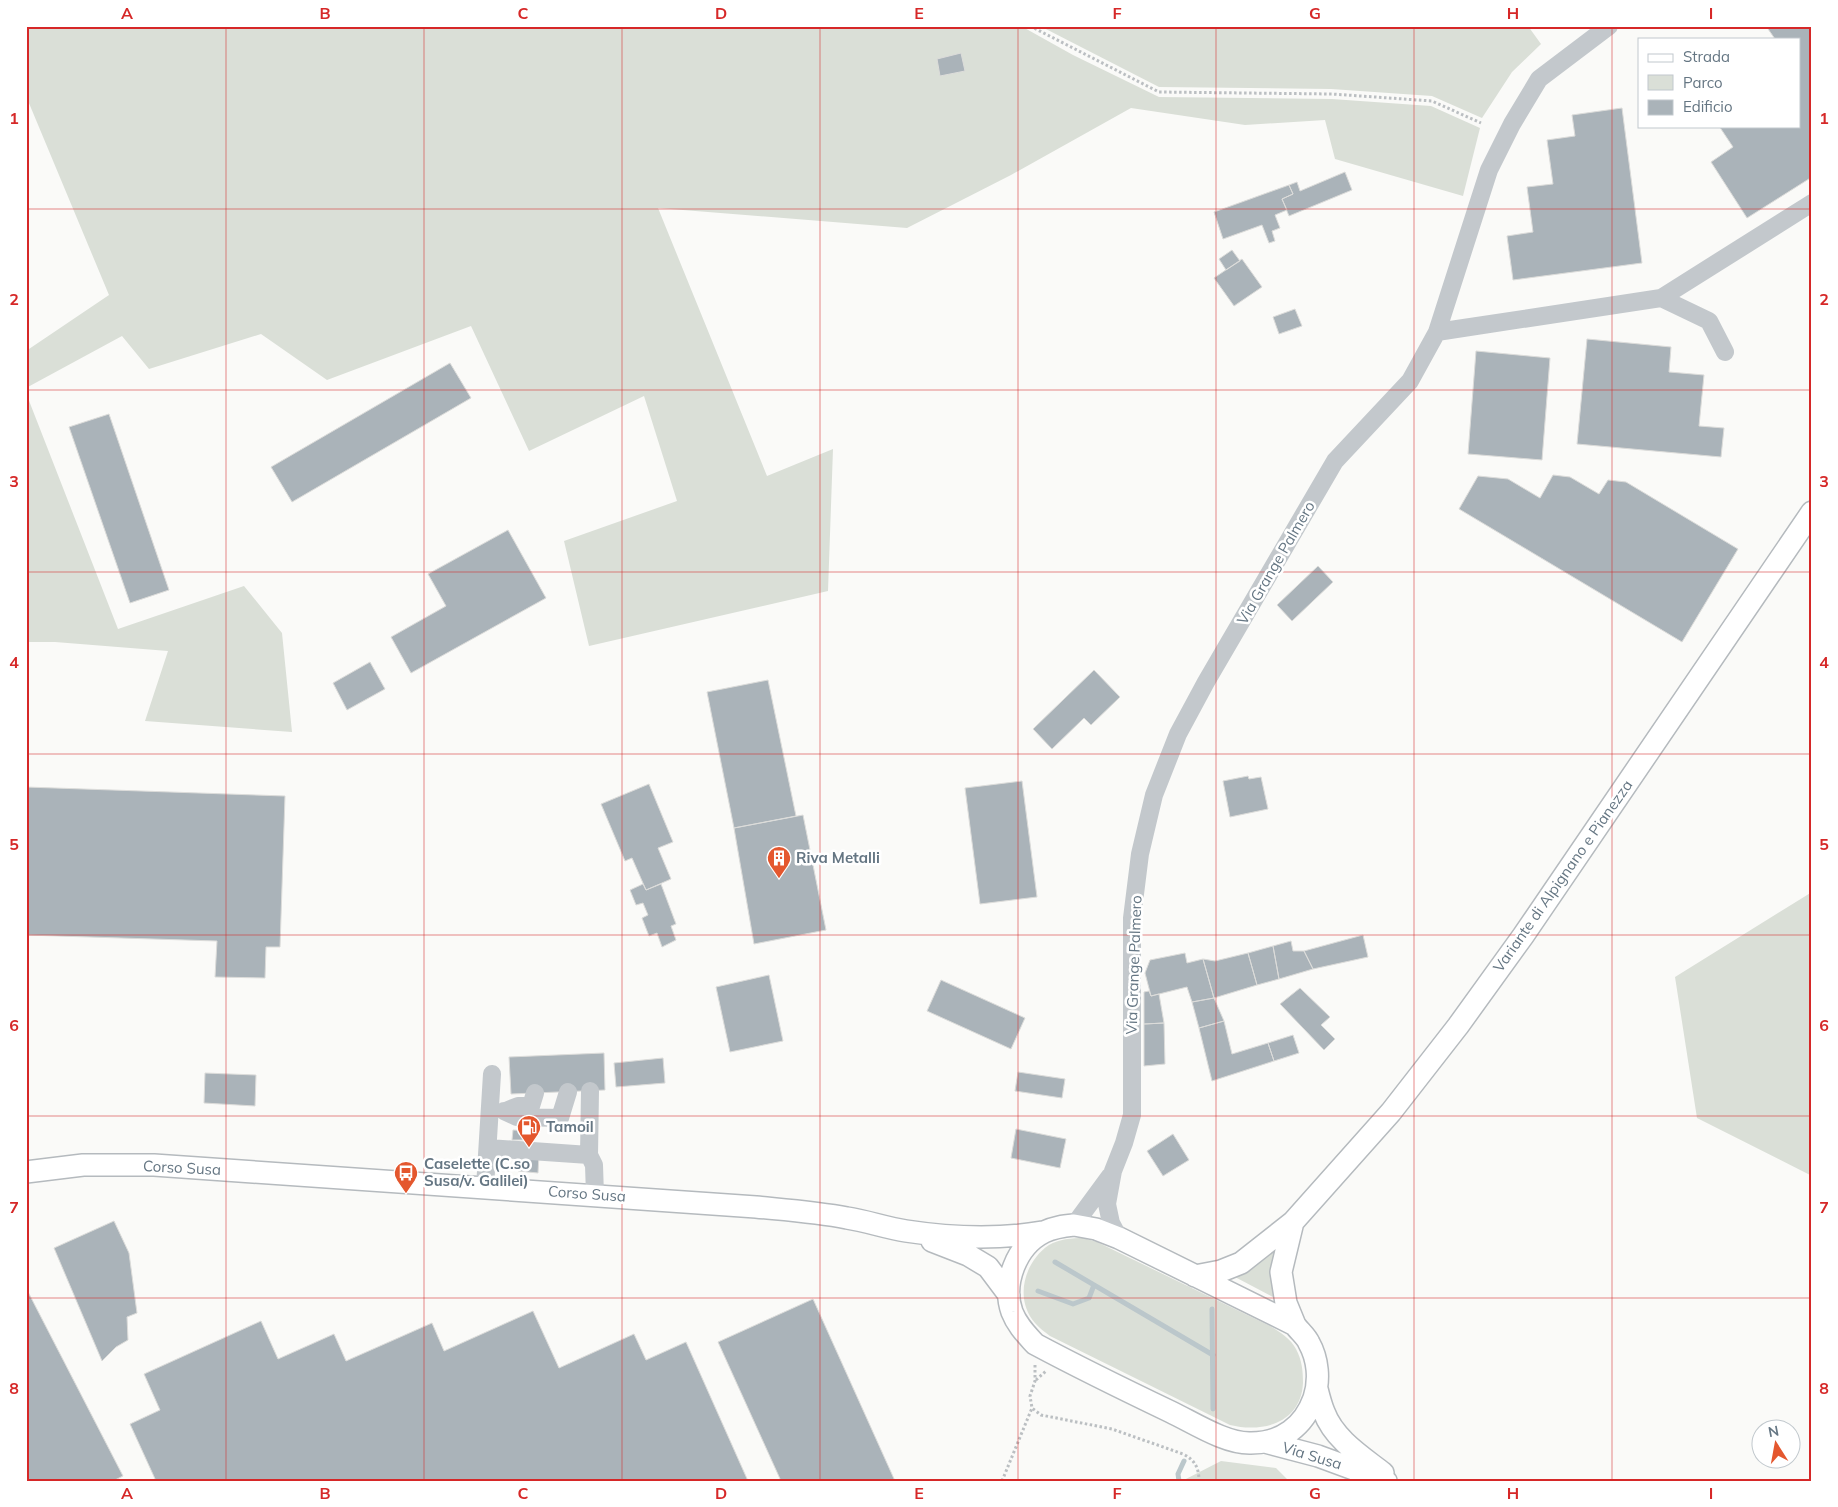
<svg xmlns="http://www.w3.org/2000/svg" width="1838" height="1507" font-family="Mulish,sans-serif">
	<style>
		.green { fill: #dadfd7 }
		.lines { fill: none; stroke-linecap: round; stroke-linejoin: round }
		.stream { stroke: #bbc7cb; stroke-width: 5 }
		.building { fill: #aab3b9; stroke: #dcdcda }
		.major-casing { stroke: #b5babe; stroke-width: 24 }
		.path { stroke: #bbbfc2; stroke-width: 3; stroke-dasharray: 2.5 2.5; stroke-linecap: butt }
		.minor { stroke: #c3c8cc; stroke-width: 18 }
		.major { stroke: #fff; stroke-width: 21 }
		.grid { fill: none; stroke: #d62828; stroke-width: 1; stroke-opacity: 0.55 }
		.labels { text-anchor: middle; stroke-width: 5; stroke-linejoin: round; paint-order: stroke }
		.street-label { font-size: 15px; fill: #657683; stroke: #fff }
		.poi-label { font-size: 15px; font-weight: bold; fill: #657683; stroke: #fff; text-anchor: start }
		.neatline { fill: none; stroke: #d62828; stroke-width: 2 }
		.grid-label { font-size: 16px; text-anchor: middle; font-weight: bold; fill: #d62828 }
	</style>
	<rect width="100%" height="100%" fill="#fafaf8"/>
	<path class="green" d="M 26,26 L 1021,26 L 1073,55 L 1159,97 L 1332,99 L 1431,106 L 1480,128 L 1463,196 L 1335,159 L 1325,120 L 1245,125 L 1131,108 L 1011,175 L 907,228 L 658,208 L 767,476 L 833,449 L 828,591 L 589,646 L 564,541 L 677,501 L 644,396 L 529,451 L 471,326 L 327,380 L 261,334 L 149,369 L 122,336 L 26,388 L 26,351 L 109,295 L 26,96 Z
		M 1040,26 L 1528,26 L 1541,44 L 1512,72 L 1482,118 L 1432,96 L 1331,89 L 1159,87 Z
		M 26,393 L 118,629 L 244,586 L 282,633 L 292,732 L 145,721 L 168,651 L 55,642 L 26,642 Z
		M 1812,892 L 1812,1176 L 1697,1118 L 1675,977 Z
		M 1083,1238 L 1097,1242 L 1270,1326 C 1280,1332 1291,1339 1296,1349 C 1302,1360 1303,1371 1303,1383 C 1301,1423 1263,1433 1230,1425 L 1050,1336 C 1045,1332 1039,1328 1035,1323 C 1014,1299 1024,1262 1049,1245 C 1059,1239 1072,1238 1083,1238 Z
		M 1278,1245 L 1275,1298 L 1235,1277 L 1236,1275 Z
		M 1221,1461 L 1276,1468 L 1289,1481 L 1182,1481 Z"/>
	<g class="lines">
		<path class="stream" d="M 1055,1262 L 1213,1355
			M 1038,1291 L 1073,1304 L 1089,1298 L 1094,1285
			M 1212,1309 L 1213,1409
			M 1179,1481 L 1178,1474 L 1184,1461"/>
	</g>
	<path class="building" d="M 1766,26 L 1812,26 L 1812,177 L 1747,218 L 1711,162 L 1733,147 L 1719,126 L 1799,126 L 1799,39 L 1775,39 Z
		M 961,53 L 965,71 L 940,76 L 937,59 Z
		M 1622,108 L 1642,263 L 1513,280 L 1507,236 L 1533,232 L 1527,187 L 1553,184 L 1547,140 L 1575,136 L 1572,115 Z
		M 1345,172 L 1352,190 L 1289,216 L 1282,199 L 1293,194 L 1289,185 L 1297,182 L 1300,191 Z
		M 1289,185 L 1293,194 L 1282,199 L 1287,210 L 1275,215 L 1280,228 L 1272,231 L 1275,241 L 1269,243 L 1262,225 L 1223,239 L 1214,212 Z
		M 1232,250 L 1240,261 L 1226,270 L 1219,259 Z
		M 1242,259 L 1262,287 L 1234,306 L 1214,278 Z
		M 1295,309 L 1302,326 L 1279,334 L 1273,317 Z
		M 1587,339 L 1671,347 L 1669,372 L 1704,375 L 1699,426 L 1724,428 L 1721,457 L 1577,444 Z
		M 1476,351 L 1550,358 L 1542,460 L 1468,454 Z
		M 450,363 L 471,398 L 292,502 L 271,467 Z
		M 109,414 L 169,590 L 130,603 L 69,427 Z
		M 1553,475 L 1570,477 L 1599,494 L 1608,480 L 1626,482 L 1738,549 L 1682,642 L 1459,509 L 1478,476 L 1508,479 L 1540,498 Z
		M 508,530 L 546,598 L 411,673 L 391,637 L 446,606 L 428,574 Z
		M 1318,566 L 1333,582 L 1292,621 L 1277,605 Z
		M 370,662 L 385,689 L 347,710 L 333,683 Z
		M 1094,670 L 1120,697 L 1091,725 L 1084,718 L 1052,749 L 1033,729 Z
		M 768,680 L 796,816 L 734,828 L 707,692 Z
		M 1248,776 L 1249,779 L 1261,777 L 1268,809 L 1230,817 L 1223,781 Z
		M 1022,781 L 1037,897 L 980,904 L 965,788 Z
		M 649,784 L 673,842 L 658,848 L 671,879 L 646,890 L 632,858 L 625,861 L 601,804 Z
		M 26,787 L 285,796 L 280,947 L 266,947 L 265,978 L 215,977 L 217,941 L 26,935 Z
		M 803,815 L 826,930 L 754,944 L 734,828 Z
		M 643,884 L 646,890 L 661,884 L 676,924 L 671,926 L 676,940 L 662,947 L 657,933 L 649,936 L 642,918 L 648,915 L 643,903 L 636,905 L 630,890 Z
		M 1363,935 L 1368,957 L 1313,969 L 1304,951 Z
		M 1291,941 L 1293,951 L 1304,951 L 1313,969 L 1279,979 L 1273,946 Z
		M 1273,946 L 1279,979 L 1257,985 L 1248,953 Z
		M 1185,953 L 1187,963 L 1203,959 L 1214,998 L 1192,1002 L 1187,987 L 1151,996 L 1145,973 L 1150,960 Z
		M 1248,953 L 1257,985 L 1214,998 L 1203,959 L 1215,961 Z
		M 769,975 L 783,1041 L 730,1052 L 716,987 Z
		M 941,980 L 1025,1018 L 1011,1049 L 927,1011 Z
		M 1300,988 L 1330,1017 L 1321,1025 L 1335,1039 L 1324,1050 L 1280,1004 Z
		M 1149,991 L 1151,996 L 1159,994 L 1164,1023 L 1144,1024 L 1144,992 Z
		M 1214,998 L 1224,1021 L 1199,1028 L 1192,1002 Z
		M 1224,1021 L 1232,1054 L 1268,1043 L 1274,1061 L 1212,1081 L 1199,1028 Z
		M 1164,1023 L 1165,1064 L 1144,1066 L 1144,1024 Z
		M 1293,1035 L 1299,1053 L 1274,1061 L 1268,1043 Z
		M 604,1053 L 605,1090 L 511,1094 L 509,1057 Z
		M 663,1058 L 665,1083 L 616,1087 L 614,1063 Z
		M 1018,1072 L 1065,1079 L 1062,1098 L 1015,1091 Z
		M 205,1073 L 256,1075 L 255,1106 L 204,1103 Z
		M 1016,1129 L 1066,1139 L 1060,1168 L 1011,1158 Z
		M 513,1130 L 532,1131 L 531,1140 L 512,1140 Z
		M 1173,1134 L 1189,1160 L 1163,1176 L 1147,1151 Z
		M 519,1152 L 539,1154 L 538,1173 L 518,1171 Z
		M 114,1221 L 129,1253 L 137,1313 L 127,1317 L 128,1340 L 116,1347 L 102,1361 L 54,1248 Z
		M 26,1288 L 123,1476 L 113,1481 L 30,1481 L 26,1474 Z
		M 813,1299 L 895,1481 L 781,1481 L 718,1342 Z
		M 533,1311 L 559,1368 L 634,1334 L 646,1360 L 686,1342 L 748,1481 L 156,1481 L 130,1424 L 160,1410 L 144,1374 L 261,1321 L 278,1359 L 334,1334 L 346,1361 L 432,1323 L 444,1351 Z"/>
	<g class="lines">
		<g class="major-casing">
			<path id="major" d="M 26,1172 L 83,1165 L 154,1165 L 756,1207 C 787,1210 817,1212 847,1218 C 867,1221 886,1228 906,1231 C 952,1238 997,1240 1042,1232
				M 1293,1222 L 1281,1272 L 1286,1303 L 1295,1325
				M 1074,1225 L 1096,1229 L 1119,1238 L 1295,1325 C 1299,1331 1306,1336 1309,1343 C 1318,1359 1320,1380 1314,1398 C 1304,1426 1282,1443 1251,1443 C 1226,1444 1194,1423 1171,1412 C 1125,1390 1080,1368 1035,1344 C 1026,1334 1017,1325 1012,1312 C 1002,1284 1016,1246 1044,1232 C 1054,1227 1064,1226 1074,1225 Z
				M 932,1241 L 968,1255 L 988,1267 L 1009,1295
				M 1195,1276 L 1221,1271 L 1241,1263 L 1293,1222 L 1391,1112 L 1458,1026 L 1523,936 L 1812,512
				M 1317,1389 C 1319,1397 1321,1405 1324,1412 C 1334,1439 1361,1456 1383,1473
				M 1265,1442 L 1318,1456 L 1386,1481"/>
		</g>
		<path class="path" d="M 1030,26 L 1159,92 L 1332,94 L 1432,101 L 1481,123
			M 1035,1365 L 1035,1381 L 1030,1396 L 1032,1408 L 1041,1415 L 1112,1429 L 1183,1454 C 1195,1460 1199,1468 1199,1481
			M 1036,1380 L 1046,1371
			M 1002,1481 L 1032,1408"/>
		<path class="minor" d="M 1661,298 L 1709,321 L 1725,352
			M 1437,332 L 1661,298 L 1812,203
			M 508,1110 L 518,1106 L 531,1106 L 535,1093
			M 504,1111 L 517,1117 L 560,1118 L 568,1092
			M 488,1148 L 589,1155 L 594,1165 L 595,1195
			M 589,1155 L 590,1091
			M 485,1187 L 492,1074
			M 1074,1225 L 1110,1176
			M 1119,1238 L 1111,1223 L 1107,1204 L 1113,1171 L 1124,1143 L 1132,1115 L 1132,918 L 1140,854 L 1154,795 L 1178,734 L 1206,682 L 1335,461 L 1410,381 L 1437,332 L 1489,170 L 1512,124 L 1539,79 L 1609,26"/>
		<use href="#major" class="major"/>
	</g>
	<path class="grid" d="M 226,26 L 226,1481M 424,26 L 424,1481M 622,26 L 622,1481M 820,26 L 820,1481M 1018,26 L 1018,1481M 1216,26 L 1216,1481M 1414,26 L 1414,1481M 1612,26 L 1612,1481M 26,209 L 1812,209M 26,390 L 1812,390M 26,572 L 1812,572M 26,754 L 1812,754M 26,935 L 1812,935M 26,1116 L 1812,1116M 26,1298 L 1812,1298"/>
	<defs>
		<g id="building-pin" transform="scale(1.25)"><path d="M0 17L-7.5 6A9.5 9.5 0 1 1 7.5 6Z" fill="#e4572e" stroke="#fff"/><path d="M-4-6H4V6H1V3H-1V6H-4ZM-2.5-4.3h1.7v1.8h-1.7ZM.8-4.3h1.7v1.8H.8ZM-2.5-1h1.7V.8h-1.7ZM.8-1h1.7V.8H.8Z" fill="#fff"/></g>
		<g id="fuel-pin" transform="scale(1.25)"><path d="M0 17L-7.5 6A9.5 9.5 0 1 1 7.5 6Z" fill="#e4572e" stroke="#fff"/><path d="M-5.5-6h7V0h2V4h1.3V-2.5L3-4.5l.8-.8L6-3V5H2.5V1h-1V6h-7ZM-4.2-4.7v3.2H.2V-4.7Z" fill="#fff"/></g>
		<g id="bus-pin" transform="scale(1.25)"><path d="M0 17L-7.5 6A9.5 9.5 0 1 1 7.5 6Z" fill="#e4572e" stroke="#fff"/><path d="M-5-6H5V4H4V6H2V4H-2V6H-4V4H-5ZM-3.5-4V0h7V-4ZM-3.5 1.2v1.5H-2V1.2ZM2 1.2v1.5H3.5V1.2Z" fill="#fff"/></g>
	</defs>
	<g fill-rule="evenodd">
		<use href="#building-pin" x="779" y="858"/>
		<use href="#fuel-pin" x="529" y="1127"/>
		<use href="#bus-pin" x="406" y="1173"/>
	</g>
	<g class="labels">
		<g class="street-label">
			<text transform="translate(1276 563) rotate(-60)" y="5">Via Grange Palmero</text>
			<text transform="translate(1563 876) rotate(-55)" y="5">Variante di Alpignano e Pianezza</text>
			<text transform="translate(1134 965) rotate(-88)" y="5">Via Grange Palmero</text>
			<text transform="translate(182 1168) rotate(3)" y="5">Corso Susa</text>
			<text transform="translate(587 1194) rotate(4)" y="5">Corso Susa</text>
			<text transform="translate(1312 1456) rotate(17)" y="5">Via Susa</text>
		</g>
		<g class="poi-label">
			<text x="796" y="863">Riva Metalli</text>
			<text x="546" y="1132">Tamoil</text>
			<text x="424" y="1169">Caselette (C.so<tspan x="424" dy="17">Susa/v. Galilei)</tspan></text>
		</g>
	</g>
	<rect width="1838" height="1507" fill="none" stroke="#ffffff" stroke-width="55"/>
	<rect x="1638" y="38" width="162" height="90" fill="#ffffff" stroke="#c1c8cd"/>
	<rect x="1648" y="54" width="25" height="8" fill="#ffffff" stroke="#c1c8cd"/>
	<text x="1683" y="62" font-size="15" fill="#657683">Strada</text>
	<rect x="1648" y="75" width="25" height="15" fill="#dadfd7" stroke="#c1c8cd"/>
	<text x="1683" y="88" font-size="15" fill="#657683">Parco</text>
	<rect x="1648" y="100" width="25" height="15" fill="#aab3b9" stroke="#c1c8cd"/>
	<text x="1683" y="112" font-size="15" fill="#657683">Edificio</text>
	<g transform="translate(1776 1444) rotate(349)"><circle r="24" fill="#ffffff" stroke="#c1c8cd"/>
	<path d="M0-4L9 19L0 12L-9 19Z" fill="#e4572e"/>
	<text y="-8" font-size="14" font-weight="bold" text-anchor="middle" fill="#657683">N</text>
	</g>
	<rect x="28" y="28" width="1782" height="1452" class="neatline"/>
	<g class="grid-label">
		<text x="127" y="19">A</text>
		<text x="325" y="19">B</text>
		<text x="523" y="19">C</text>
		<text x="721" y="19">D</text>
		<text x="919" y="19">E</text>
		<text x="1117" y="19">F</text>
		<text x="1315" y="19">G</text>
		<text x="1513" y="19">H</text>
		<text x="1711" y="19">I</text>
		<text x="14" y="124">1</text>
		<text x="1824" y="124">1</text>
		<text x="14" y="305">2</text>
		<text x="1824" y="305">2</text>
		<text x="14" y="487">3</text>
		<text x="1824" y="487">3</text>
		<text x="14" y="668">4</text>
		<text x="1824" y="668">4</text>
		<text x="14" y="850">5</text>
		<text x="1824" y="850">5</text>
		<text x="14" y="1031">6</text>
		<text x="1824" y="1031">6</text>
		<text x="14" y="1213">7</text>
		<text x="1824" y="1213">7</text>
		<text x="14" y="1394">8</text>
		<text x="1824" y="1394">8</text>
		<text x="127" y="1499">A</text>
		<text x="325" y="1499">B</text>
		<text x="523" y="1499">C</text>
		<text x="721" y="1499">D</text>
		<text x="919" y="1499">E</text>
		<text x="1117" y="1499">F</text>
		<text x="1315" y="1499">G</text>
		<text x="1513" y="1499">H</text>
		<text x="1711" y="1499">I</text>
	</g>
</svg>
